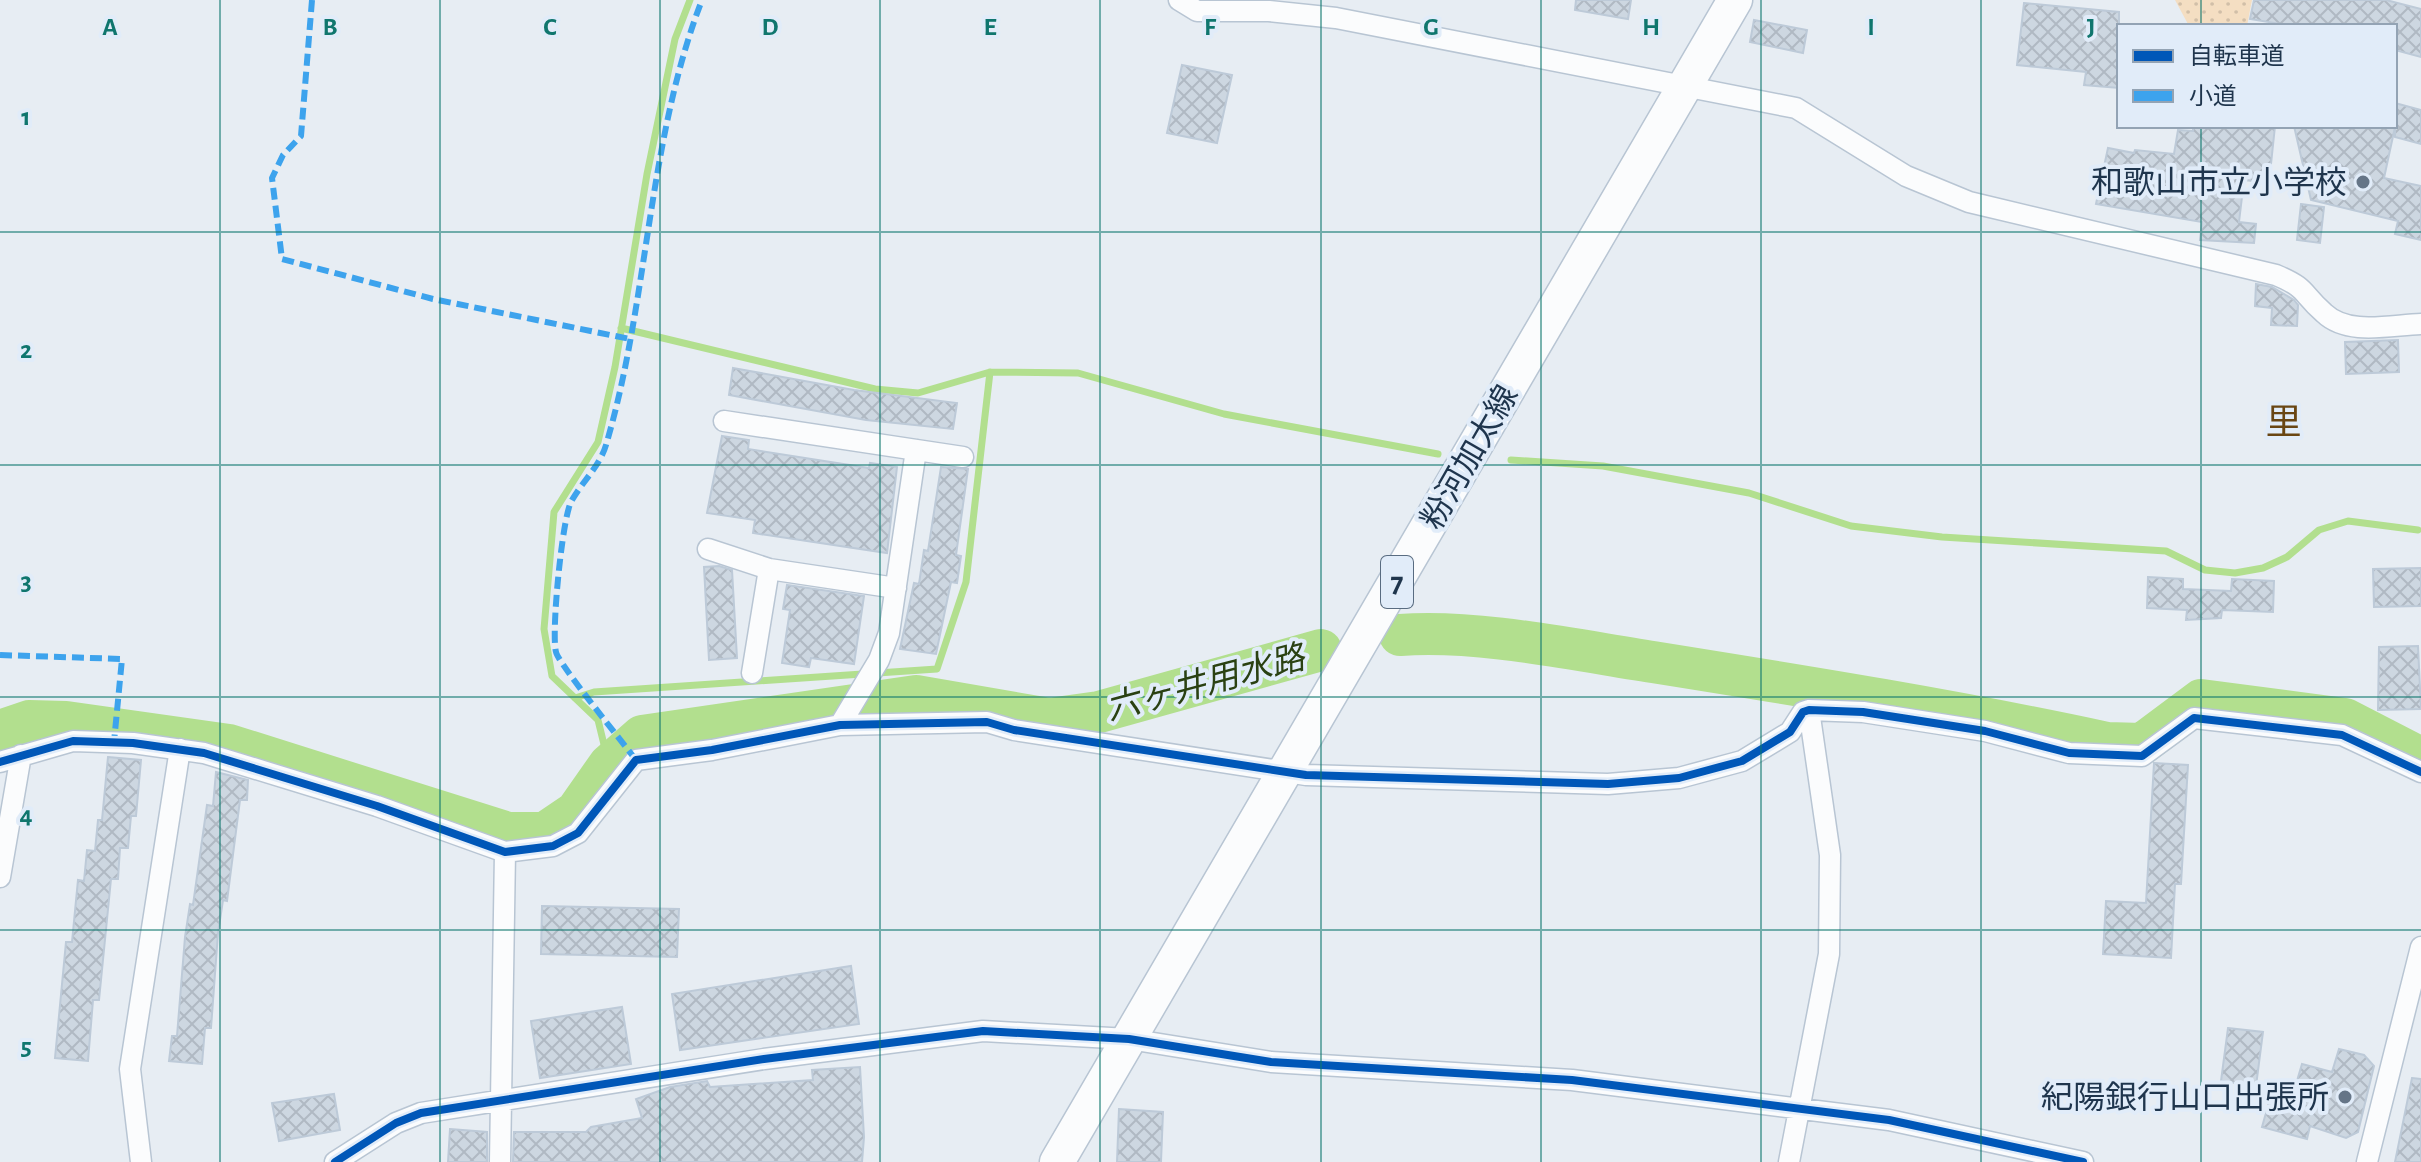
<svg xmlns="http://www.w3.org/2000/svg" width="2421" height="1162" font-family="'Alegreya Sans','Noto Sans JP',sans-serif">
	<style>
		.grass { fill: url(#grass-dots) }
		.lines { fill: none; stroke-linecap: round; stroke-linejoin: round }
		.stream { stroke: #b2df8e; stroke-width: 7 }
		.river { stroke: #b2df8e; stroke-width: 42 }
		.building { fill: url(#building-cross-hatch); stroke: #bdcad8; stroke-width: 2 }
		.minor-casing { stroke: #b8c5d3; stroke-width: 23 }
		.primary-casing { stroke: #b8c5d3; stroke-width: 37 }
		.minor { stroke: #fbfcfd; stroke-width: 20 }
		.primary { stroke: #fbfcfd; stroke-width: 34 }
		.quiet { stroke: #3da3ed; stroke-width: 6; stroke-dasharray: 12 6; stroke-linecap: butt }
		.cycleway-casing { stroke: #e1ecf9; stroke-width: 13 }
		.cycleway { stroke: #0057b8; stroke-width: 8 }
		.grid { fill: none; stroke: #0f766e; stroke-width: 2; stroke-opacity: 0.55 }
		.poi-dot { fill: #657587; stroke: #e1ecf9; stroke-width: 3 }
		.labels { text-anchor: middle; stroke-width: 8; stroke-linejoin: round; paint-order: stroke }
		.shield { fill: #e1ecf9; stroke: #596c81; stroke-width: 2 }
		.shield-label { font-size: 30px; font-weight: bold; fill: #1f354d }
		.poi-label { font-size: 32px; fill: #1f354d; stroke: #e1ecf9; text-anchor: end }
		.street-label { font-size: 32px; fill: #1f354d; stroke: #e1ecf9 }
		.water-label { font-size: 34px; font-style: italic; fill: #2a4112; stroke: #e1ecf9 }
		.quarter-label { font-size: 36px; fill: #694614; stroke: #e1ecf9 }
		.grid-label { font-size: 26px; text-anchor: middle; font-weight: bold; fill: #0f766e; stroke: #e1ecf9; stroke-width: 8; stroke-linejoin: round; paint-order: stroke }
	</style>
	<defs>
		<pattern id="grass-dots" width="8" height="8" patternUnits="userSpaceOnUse" patternTransform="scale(2)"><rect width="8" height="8" fill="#f4dec2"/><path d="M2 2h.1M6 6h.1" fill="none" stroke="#d1bfa8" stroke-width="1.8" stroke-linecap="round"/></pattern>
		<pattern id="building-cross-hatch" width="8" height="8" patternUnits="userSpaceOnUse" patternTransform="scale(2)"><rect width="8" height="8" fill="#cdd7e1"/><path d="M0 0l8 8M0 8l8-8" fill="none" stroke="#b0b9c3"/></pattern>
	</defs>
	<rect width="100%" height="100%" fill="#e7edf3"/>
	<path class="grass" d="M 2175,0 L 2252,0 L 2247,26 L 2189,26 Z"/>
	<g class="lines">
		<path class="stream" d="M 621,328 L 875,389 L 918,393 L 990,372 L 1078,373 L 1224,414 L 1438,454
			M 1511,460 L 1603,466 L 1749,493 L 1851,526 L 1942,537 L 2166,551 L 2205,570 L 2235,573 L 2263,568 L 2287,557 L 2319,530 L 2348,521 L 2418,530
			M 575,698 L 594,692 L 937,669 L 966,582 L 990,372
			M 609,765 L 598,720 L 552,676 L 544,629 L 554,512 L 598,442 L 615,367 L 647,174 L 675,39 L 690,0"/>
		<path class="river" d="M 1400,635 C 1480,629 1579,651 1659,663 C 1809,687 1959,711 2107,743 L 2142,744 L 2201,700 L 2345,719 L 2421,758
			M 0,731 L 29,721 L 66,722 L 229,745 L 508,833 L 545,833 L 576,812 L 609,765 L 642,736 L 916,696 L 1049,719 L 1099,712 L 1321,650"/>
	</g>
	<path class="building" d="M 1576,0 L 1631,0 L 1628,19 L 1575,10 Z
		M 2254,0 L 2386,0 L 2421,9 L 2421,57 L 2395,50 L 2395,26 L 2292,26 L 2250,19 Z
		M 2024,3 L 2119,12 L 2119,88 L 2084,85 L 2086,72 L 2017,65 Z
		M 1754,20 L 1807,30 L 1803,53 L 1750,42 Z
		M 1182,65 L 1232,75 L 1217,143 L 1167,133 Z
		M 2395,103 L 2421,110 L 2421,144 L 2395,137 L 2395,127 L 2384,178 L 2421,186 L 2421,240 L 2395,234 L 2398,221 L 2311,200 L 2294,126 L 2395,126 Z
		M 2193,126 L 2275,126 L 2269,183 L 2244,180 L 2239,222 L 2256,224 L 2254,243 L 2200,240 L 2202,222 L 2096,204 L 2108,148 L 2134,153 L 2135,150 L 2174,154 L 2178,130 L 2193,131 Z
		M 2301,204 L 2324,207 L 2320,243 L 2297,240 Z
		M 2256,284 L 2272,287 L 2294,300 L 2298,305 L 2297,326 L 2271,325 L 2272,308 L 2255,306 Z
		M 2398,340 L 2399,372 L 2346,374 L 2345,342 Z
		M 733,368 L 854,390 L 957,403 L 953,429 L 866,420 L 729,395 Z
		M 722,436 L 749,440 L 748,449 L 869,468 L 870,463 L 897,467 L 887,553 L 753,533 L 755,520 L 707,513 Z
		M 941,467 L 968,469 L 956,555 L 961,556 L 957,583 L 951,582 L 936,654 L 900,649 L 914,583 L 919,584 L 924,550 L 928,551 Z
		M 719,566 L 732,570 L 737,658 L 709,660 L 704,567 Z
		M 2421,568 L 2421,606 L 2374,607 L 2373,569 Z
		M 2148,577 L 2183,579 L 2183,589 L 2231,591 L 2232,579 L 2274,581 L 2273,612 L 2222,610 L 2221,618 L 2186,620 L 2187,610 L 2147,608 Z
		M 787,585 L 864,596 L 854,664 L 811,658 L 809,667 L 782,663 L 790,610 L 783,609 Z
		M 2418,646 L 2421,709 L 2378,710 L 2379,647 Z
		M 108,757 L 141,760 L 136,816 L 131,816 L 128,848 L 120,848 L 118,879 L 111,879 L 99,1000 L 93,1000 L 88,1061 L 55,1058 L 66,942 L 72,942 L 78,880 L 84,881 L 87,850 L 95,851 L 98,820 L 102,820 Z
		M 2154,763 L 2188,765 L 2181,884 L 2175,884 L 2171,958 L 2103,954 L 2106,901 L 2146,903 Z
		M 216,772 L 248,780 L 247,800 L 240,800 L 227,901 L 223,900 L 218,933 L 211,1028 L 205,1028 L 202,1064 L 169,1061 L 172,1036 L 177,1036 L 185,937 L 190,904 L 193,905 L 207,805 L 213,806 Z
		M 542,906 L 679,909 L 677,957 L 541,954 Z
		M 851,966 L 859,1024 L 680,1050 L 672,994 Z
		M 622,1007 L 631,1064 L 540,1078 L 531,1021 Z
		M 2228,1028 L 2263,1032 L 2256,1086 L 2221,1081 Z
		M 2339,1049 L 2364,1055 L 2374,1066 L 2358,1132 L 2346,1138 L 2310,1126 L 2307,1139 L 2262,1127 L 2271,1095 L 2291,1101 L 2302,1064 L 2332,1072 Z
		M 860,1067 L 864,1137 L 862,1162 L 513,1162 L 514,1132 L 586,1132 L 591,1127 L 642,1118 L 636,1099 L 670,1087 L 707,1081 L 710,1087 L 813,1080 L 812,1070 Z
		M 2412,1078 L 2421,1079 L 2421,1162 L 2395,1162 Z
		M 334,1094 L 340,1130 L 279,1141 L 272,1103 Z
		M 1119,1109 L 1163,1112 L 1161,1162 L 1117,1162 Z
		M 450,1129 L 487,1132 L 487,1162 L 448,1162 Z"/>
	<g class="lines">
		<g class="minor-casing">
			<path id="minor" d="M 1179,0 L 1197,11 L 1269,11 L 1336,18 L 1796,108 L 1906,176 L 1969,202 L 2276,275 C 2309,289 2300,292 2324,313 C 2348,336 2390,325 2421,324
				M 724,421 L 963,457
				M 708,549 L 769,569 L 896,588
				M 752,673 L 769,569
				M 840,725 L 879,660 L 889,633 L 916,450
				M 0,762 L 73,741 L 133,743 L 204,753 L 377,806 L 505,852 L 553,846 L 578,833 L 636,760 L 712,750 L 840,725 L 987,722 L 1014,730 L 1306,775 L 1608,784 L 1679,778 L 1742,761 L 1790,732 L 1803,712 L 1809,710 L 1863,712 L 1985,731 L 2069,753 L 2142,756 L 2194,718 L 2342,735 L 2421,772
				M 0,877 L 21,755
				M 141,1162 L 130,1069 L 180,749
				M 335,1162 L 396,1123 L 421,1113 L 764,1059 L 983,1031 L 1129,1039 L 1271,1062 L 1572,1080 L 1889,1120 L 2083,1162
				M 500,1162 L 505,852
				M 1789,1162 L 1829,954 L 1830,855 L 1809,710
				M 2367,1162 L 2421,947"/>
		</g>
		<g class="primary-casing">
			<path id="primary" d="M 1057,1162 L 1735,0"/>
		</g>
		<use href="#minor" class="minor"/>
		<use href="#primary" class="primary"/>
		<path class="quiet" d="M 312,0 L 301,136 L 283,155 L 272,178 L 282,259 L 433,299 L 630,339
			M 0,655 L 122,659 L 114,742
			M 636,760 C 624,744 558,663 556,652 C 551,633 562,520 571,502 C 581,483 600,466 606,445 C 649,300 647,142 702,0"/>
		<g class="cycleway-casing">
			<path id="cycleway" d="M 0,762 L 73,741 L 133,743 L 204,753 L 377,806 L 505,852 L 553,846 L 578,833 L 636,760 L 712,750 L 840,725 L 987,722 L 1014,730 L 1306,775 L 1608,784 L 1679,778 L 1742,761 L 1790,732 L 1803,712 L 1809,710 L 1863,712 L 1985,731 L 2069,753 L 2142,756 L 2194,718 L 2342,735 L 2421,772
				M 335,1162 L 396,1123 L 421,1113 L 764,1059 L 983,1031 L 1129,1039 L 1271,1062 L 1572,1080 L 1889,1120 L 2083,1162"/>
		</g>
		<use href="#cycleway" class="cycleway"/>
	</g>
	<path class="grid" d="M 220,0 L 220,1162M 440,0 L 440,1162M 660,0 L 660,1162M 880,0 L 880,1162M 1100,0 L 1100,1162M 1321,0 L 1321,1162M 1541,0 L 1541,1162M 1761,0 L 1761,1162M 1981,0 L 1981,1162M 2201,0 L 2201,26M 2201,126 L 2201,1162M 0,232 L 2421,232M 0,465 L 2421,465M 0,697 L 2421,697M 0,930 L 2421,930"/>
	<g class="poi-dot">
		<circle cx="2363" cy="182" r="8"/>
		<circle cx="2345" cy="1097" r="8"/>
	</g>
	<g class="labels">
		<rect class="shield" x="1381" y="556" width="32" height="52" rx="6"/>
		<g class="shield-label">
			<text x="1397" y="592">7</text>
		</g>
		<g class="poi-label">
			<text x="2347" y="193">和歌山市立小学校</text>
			<text x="2329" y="1108">紀陽銀行山口出張所</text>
		</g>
		<g class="street-label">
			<text transform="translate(1469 457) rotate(-60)" y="11">粉河加太線</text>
		</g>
		<g class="water-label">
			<text transform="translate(1205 682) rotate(-15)" y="12">六ヶ井用水路</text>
		</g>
		<g class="quarter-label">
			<text x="2284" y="434">里</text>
		</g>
	</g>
	<g class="grid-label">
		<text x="110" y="35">A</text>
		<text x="330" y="35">B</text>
		<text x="550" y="35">C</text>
		<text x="770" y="35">D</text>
		<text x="990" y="35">E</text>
		<text x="1210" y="35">F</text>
		<text x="1431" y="35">G</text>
		<text x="1651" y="35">H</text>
		<text x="1871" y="35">I</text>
		<text x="2091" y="35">J</text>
		<text x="26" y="125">1</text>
		<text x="26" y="358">2</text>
		<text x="26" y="590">3</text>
		<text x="26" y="823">4</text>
		<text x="26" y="1055">5</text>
	</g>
	<rect x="2117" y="24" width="280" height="104" fill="#e1ecf9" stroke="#93a3b4" stroke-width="2"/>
	<rect x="2133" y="50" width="40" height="12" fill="#0057b8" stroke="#93a3b4" stroke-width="2"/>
	<text x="2189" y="64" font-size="24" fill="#1f354d">自転車道</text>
	<rect x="2133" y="90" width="40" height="12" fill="#3da3ed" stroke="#93a3b4" stroke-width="2"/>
	<text x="2189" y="104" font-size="24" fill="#1f354d">小道</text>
</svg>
